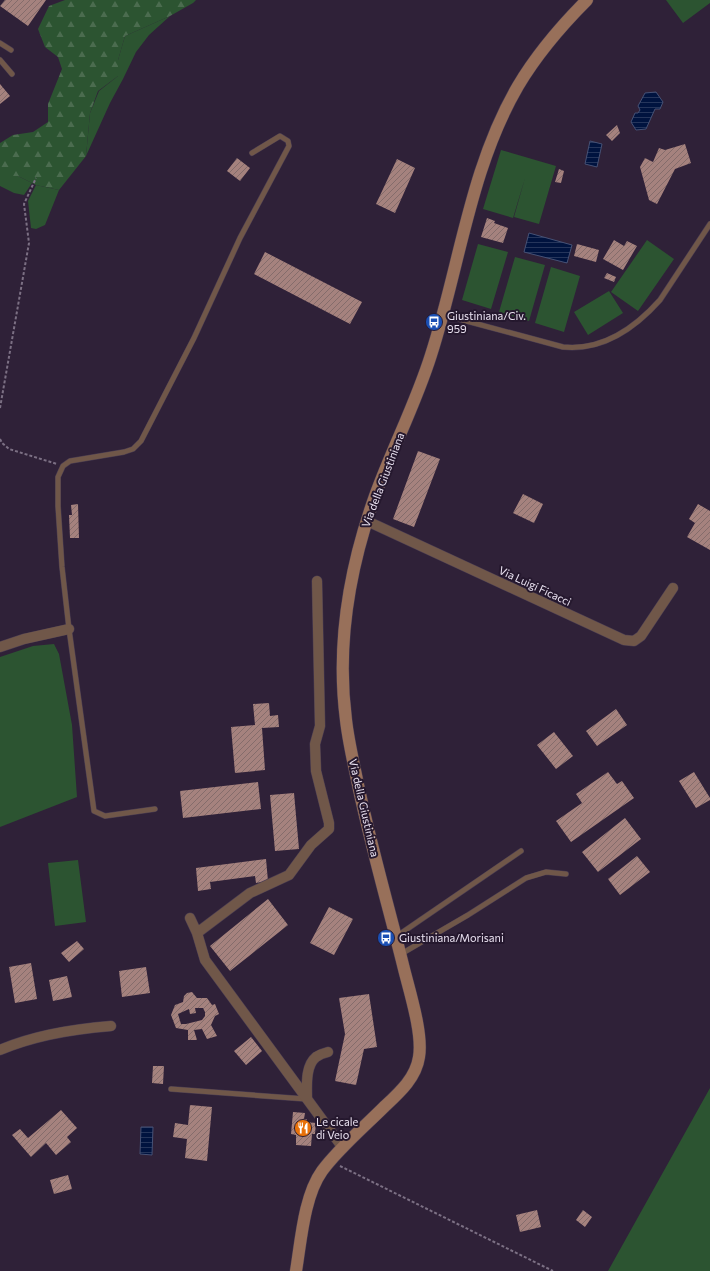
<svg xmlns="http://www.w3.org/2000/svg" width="710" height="1271" font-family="Commissioner,sans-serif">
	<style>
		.green { fill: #2c5431 }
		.forest { fill: url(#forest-firs) }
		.water { fill: url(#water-rules); stroke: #465175 }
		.building { fill: url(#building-hatch); fill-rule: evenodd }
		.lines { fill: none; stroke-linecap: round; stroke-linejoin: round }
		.lane-casing { stroke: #493c52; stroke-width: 6 }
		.street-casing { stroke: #493c52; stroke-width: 11 }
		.secondary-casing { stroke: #493c52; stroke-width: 13 }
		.path { stroke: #7c7084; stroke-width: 2; stroke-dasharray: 3 2; stroke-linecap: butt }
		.lane { stroke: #705749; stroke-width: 5 }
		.street { stroke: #705749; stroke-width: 10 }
		.secondary { stroke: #98705a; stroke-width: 12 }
		.labels { text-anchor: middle; stroke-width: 4; stroke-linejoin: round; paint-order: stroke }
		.poi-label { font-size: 11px; fill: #ebe3f2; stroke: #25182e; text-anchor: start }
		.street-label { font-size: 11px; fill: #ebe3f2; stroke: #25182e }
	</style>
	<defs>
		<pattern id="forest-firs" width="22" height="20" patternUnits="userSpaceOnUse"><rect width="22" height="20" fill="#2c5431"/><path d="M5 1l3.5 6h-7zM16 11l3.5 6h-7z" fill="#4b6c4f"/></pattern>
		<pattern id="water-rules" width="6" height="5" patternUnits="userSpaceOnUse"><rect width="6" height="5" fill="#00133f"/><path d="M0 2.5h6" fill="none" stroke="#25355b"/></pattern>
		<pattern id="building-hatch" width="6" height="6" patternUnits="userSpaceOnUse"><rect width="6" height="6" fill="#a5827e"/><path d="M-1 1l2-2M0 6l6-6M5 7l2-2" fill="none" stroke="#846c6b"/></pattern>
	</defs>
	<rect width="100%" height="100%" fill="#2f2138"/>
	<path class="green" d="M 666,0 L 710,0 L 710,3 L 683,23 Z
		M 170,16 L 149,35 L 136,52 L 123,79 L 110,103 L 86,156 L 90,113 L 99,91 L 118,76 L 118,60 L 125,36 Z
		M 501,150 L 556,166 L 539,224 L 514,217 L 525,178 L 513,218 L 483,209 Z
		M 0,176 L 18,176 L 32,183 L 24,195 L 14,193 L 0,186 Z
		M 36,185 L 59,190 L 45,225 L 36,229 L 31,228 L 28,201 Z
		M 647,240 L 674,259 L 638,311 L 611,292 Z
		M 478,244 L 508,252 L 491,309 L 462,300 Z
		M 515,257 L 545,265 L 529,321 L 499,312 Z
		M 551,267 L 580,276 L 564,332 L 535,323 Z
		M 609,291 L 623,313 L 588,335 L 574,312 Z
		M 54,644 L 59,654 L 72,725 L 77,797 L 0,827 L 0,657 L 33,646 Z
		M 78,860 L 86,922 L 55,926 L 48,863 Z
		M 710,1088 L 710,1271 L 608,1271 Z"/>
	<path class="forest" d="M 65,0 L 196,0 L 193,3 L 170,16 L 125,36 L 118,60 L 118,76 L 98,91 L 90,113 L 86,156 L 59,190 L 36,185 L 18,176 L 0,176 L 0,143 L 13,135 L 33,132 L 48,122 L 48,104 L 62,69 L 58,57 L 45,47 L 38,29 L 49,6 Z"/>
	<path class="water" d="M 656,92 L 663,102 L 660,109 L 655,109 L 646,129 L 636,130 L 631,122 L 635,113 L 638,113 L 640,110 L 638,106 L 645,93 Z
		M 590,141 L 602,144 L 597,167 L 585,164 Z
		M 529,233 L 572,245 L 567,263 L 524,252 Z
		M 141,1127 L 153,1127 L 152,1155 L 140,1154 Z"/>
	<path class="building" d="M 5,0 L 46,0 L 28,26 L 0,6 Z
		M 0,84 L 10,96 L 0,104 Z
		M 617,125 L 620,133 L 612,141 L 606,135 Z
		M 685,144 L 691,163 L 675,169 L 657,204 L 649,200 L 640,167 L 645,158 L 653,162 L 659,148 L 665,150 Z
		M 237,158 L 250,168 L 240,181 L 227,171 Z
		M 397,159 L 415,168 L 395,213 L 376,204 Z
		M 559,169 L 564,171 L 561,183 L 555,182 Z
		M 487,218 L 495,221 L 494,223 L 508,228 L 503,243 L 481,237 Z
		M 614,240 L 624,246 L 627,241 L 637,246 L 623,270 L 603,259 Z
		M 577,244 L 599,250 L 596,262 L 574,256 Z
		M 265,252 L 362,302 L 350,324 L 254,274 Z
		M 607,273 L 616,277 L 614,282 L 604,278 Z
		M 418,451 L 440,459 L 414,527 L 393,519 Z
		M 523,494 L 543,504 L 534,523 L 513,513 Z
		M 78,504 L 79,538 L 70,538 L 69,515 L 72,515 L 71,505 Z
		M 698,504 L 710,511 L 710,550 L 687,537 L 695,523 L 689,519 Z
		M 269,703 L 270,716 L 278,715 L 279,727 L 262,728 L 265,770 L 235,773 L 231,727 L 255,725 L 253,704 Z
		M 616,709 L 627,725 L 597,746 L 586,731 Z
		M 554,732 L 573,756 L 556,769 L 537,745 Z
		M 608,772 L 617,784 L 622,781 L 634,798 L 571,842 L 556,821 L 582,803 L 576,794 Z
		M 694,772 L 710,798 L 710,800 L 696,808 L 679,781 Z
		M 258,782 L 261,809 L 183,818 L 180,791 Z
		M 294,793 L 299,849 L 275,851 L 270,795 Z
		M 625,818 L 641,839 L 598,872 L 582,852 Z
		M 637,856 L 650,872 L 620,895 L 608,879 Z
		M 266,859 L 268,881 L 256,883 L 255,876 L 210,882 L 211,889 L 198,891 L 196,868 Z
		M 268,899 L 288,925 L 230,971 L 210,946 Z
		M 329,907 L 353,919 L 334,955 L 310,943 Z
		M 77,941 L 84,949 L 69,962 L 61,953 Z
		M 31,963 L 37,999 L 15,1003 L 9,967 Z
		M 146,967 L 150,993 L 122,997 L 119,971 Z
		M 67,976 L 72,997 L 53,1001 L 49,980 Z
		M 192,992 L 197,998 L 207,998 L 212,1005 L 215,1004 L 219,1014 L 215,1016 L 211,1025 L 217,1036 L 207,1039 L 202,1029 L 194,1030 L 197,1040 L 188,1040 L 188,1030 L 176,1028 L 171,1015 L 175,1005 L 183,1002 L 184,996 L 187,993 ZM 195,1008 L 203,1008 L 205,1012 L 205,1016 L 202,1020 L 186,1024 L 181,1024 L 178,1014 L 189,1009 L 190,1014 L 196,1013 Z
		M 369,994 L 377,1047 L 364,1049 L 356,1085 L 335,1081 L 345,1034 L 339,998 Z
		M 251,1037 L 262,1051 L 246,1065 L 234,1051 Z
		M 153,1066 L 164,1066 L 163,1084 L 152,1083 Z
		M 190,1105 L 212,1107 L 207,1161 L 185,1158 L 187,1139 L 173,1137 L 175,1123 L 188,1125 Z
		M 61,1110 L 77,1128 L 67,1137 L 71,1142 L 56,1155 L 46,1143 L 31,1157 L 12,1135 L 20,1129 L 28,1138 Z
		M 293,1112 L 305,1113 L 304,1119 L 307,1119 L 306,1122 L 316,1123 L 315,1134 L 312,1134 L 311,1146 L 296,1145 L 296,1135 L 291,1134 Z
		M 68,1175 L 72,1189 L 54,1194 L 50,1180 Z
		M 537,1210 L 541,1227 L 520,1232 L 516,1215 Z
		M 583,1210 L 592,1217 L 585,1227 L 576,1220 Z"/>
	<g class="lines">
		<g class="lane-casing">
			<path id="lane" d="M 0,43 L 11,50
				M 0,60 L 12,74
				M 444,315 L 563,347 C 602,351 635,328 660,300 L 710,224
				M 155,809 L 105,816 L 94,811 L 69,629 L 62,567 L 58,506 L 58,477 L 63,466 L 70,461 L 124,452 L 133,449 L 141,441 L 194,338 L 240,238 L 289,146 L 288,141 L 280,136 L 252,153
				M 397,936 L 521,851
				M 401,954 L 468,915 L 526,878 L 546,872 L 566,874
				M 171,1089 L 306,1099"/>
		</g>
		<g class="street-casing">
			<path id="street" d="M 367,521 L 624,640 L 634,641 L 641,636 L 673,588
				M 317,581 L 320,726 L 315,744 L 316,771 L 329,823 L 329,829 L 311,845 L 289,875 L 250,893 L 197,933 L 205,960 L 343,1148
				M 0,647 L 24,639 L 69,629
				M 190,918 L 197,933
				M 0,1050 C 35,1035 73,1029 111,1026
				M 307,1099 C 307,1086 305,1066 316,1057 C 319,1055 324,1053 328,1052"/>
		</g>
		<g class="secondary-casing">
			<path id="secondary" d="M 296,1271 C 301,1241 304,1196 322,1171 C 338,1149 364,1127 384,1107 C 399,1093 416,1078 419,1057 C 423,1034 410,993 404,969 C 388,904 369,840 356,775 C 352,756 348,738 346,720 C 336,643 349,569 375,496 C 392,449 416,403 431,355 C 460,265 470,168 518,86 C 537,54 561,26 587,0"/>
		</g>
		<path class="path" d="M 0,408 L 29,243 L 24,204 L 36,178
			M 0,439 L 2,443 L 9,449 L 57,464
			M 340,1166 L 553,1271"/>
		<use href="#lane" class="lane"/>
		<use href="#street" class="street"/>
		<use href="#secondary" class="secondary"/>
	</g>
	<defs>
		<g id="bus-disc" transform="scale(0.9)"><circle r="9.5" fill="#1a4fb4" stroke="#25182e"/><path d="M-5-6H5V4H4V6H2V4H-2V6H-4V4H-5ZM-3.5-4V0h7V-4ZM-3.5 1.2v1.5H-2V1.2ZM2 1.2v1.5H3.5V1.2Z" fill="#fff"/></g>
		<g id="restaurant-disc" transform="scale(0.9)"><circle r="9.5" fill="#e8710a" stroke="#25182e"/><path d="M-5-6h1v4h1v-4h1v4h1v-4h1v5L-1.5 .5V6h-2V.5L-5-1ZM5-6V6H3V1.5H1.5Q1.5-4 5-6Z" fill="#fff"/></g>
	</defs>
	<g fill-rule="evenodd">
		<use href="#bus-disc" x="434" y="322"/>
		<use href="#bus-disc" x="386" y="938"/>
		<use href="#restaurant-disc" x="303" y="1128"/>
	</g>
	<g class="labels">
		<g class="poi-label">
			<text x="447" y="320">Giustiniana/Civ.<tspan x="447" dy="13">959</tspan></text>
			<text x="399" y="942">Giustiniana/Morisani</text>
			<text x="316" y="1126">Le cicale<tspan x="316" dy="13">di Veio</tspan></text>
		</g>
		<g class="street-label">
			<text transform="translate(383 480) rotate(-69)" y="4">Via della Giustiniana</text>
			<text transform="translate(535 586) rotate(25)" y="4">Via Luigi Ficacci</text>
			<text transform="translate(364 808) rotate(77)" y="4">Via della Giustiniana</text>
		</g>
	</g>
</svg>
